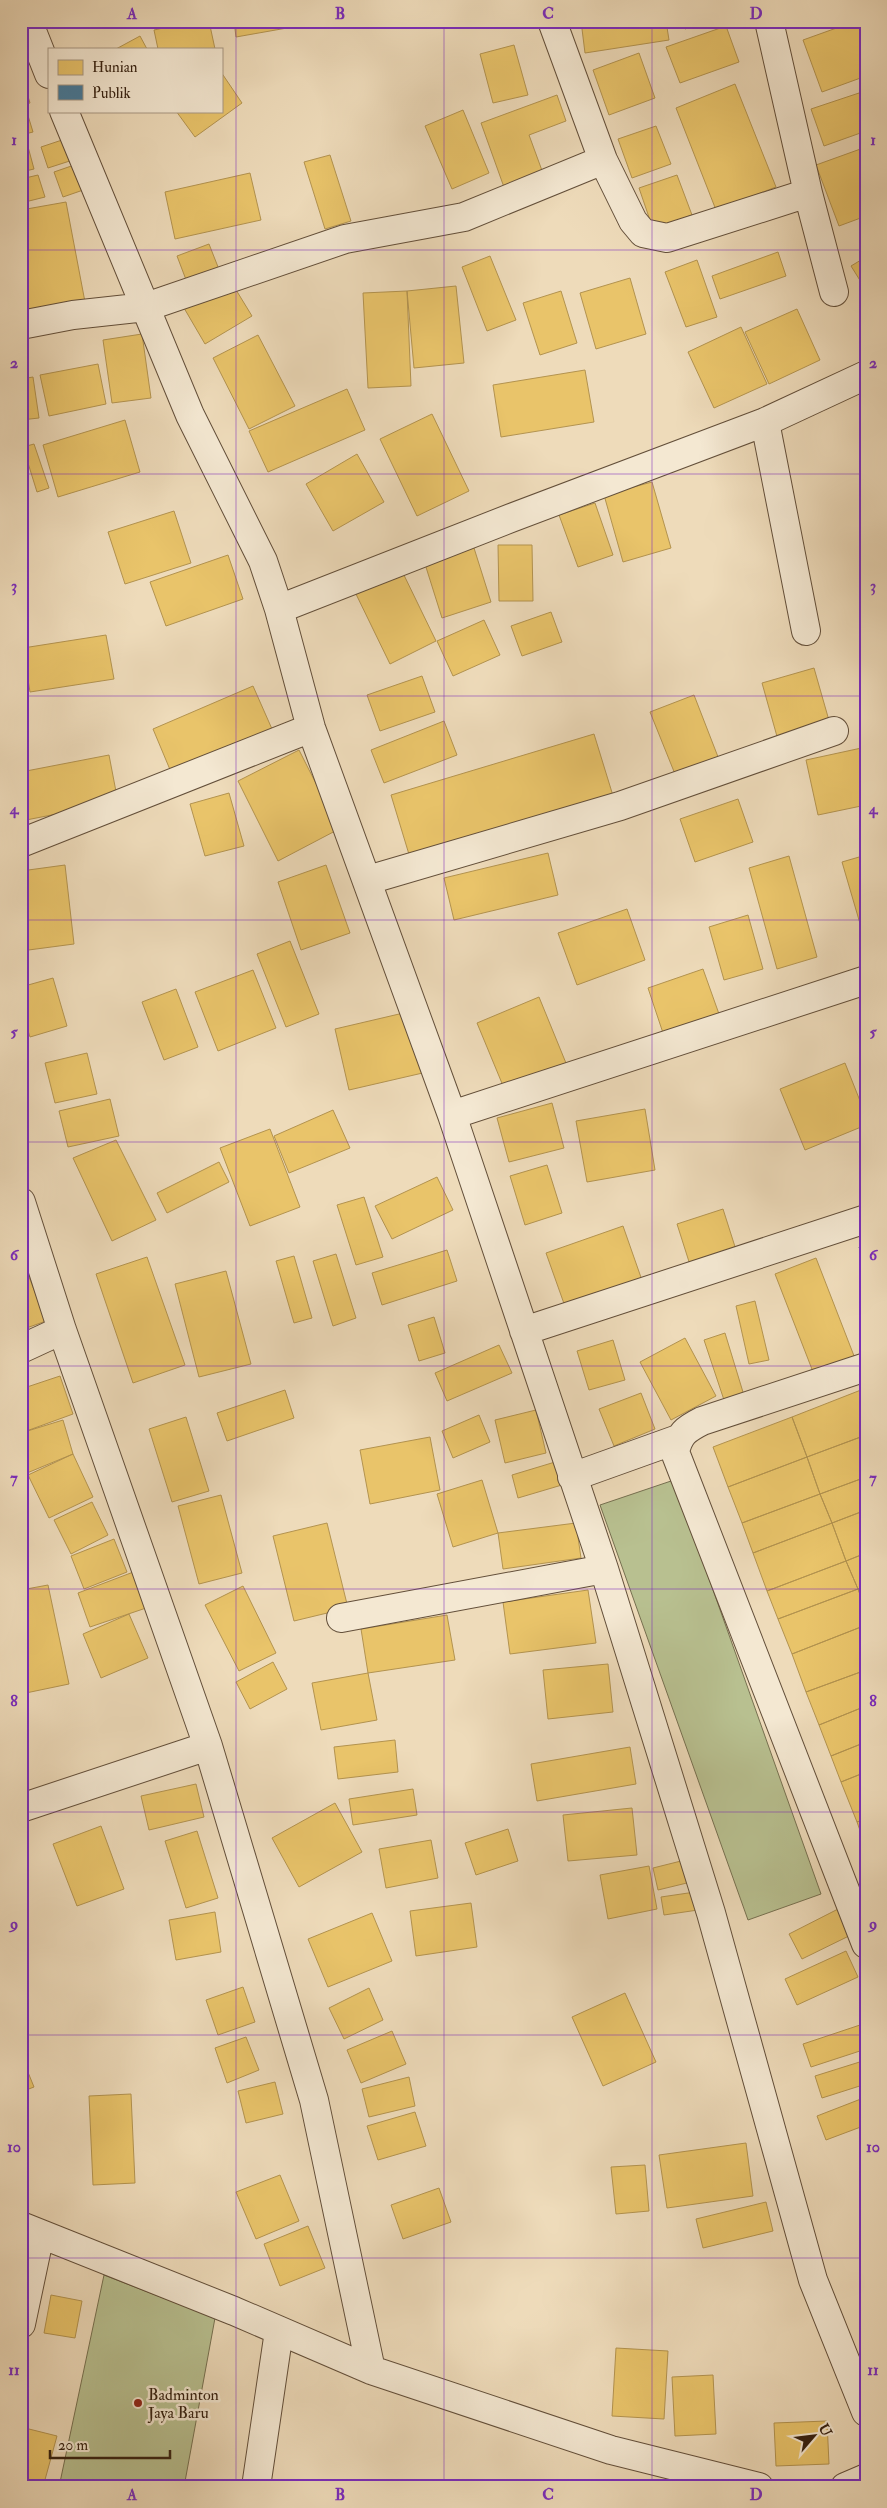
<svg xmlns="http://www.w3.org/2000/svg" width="887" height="2508" font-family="'IM FELL Double Pica',serif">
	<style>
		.green { fill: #b8c090; stroke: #767050 }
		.homes { fill: #e9c46a; stroke: #b3934f }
		.public { fill: #457b9d; stroke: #406073 }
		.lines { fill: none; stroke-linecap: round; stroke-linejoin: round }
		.minor-casing { stroke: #634f3a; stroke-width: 30 }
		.minor { stroke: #f4e8d2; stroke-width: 28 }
		.grid { fill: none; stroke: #7b2cbf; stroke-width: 1; stroke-opacity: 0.55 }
		.poi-dot { fill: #8f2418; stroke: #f4e8d2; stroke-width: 2 }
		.labels { text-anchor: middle; stroke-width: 5; stroke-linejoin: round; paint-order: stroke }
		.poi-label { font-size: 16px; fill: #352010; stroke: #f4e8d2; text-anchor: start }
		.neatline { fill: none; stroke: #7b2cbf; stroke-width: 2 }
		.grid-label { font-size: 16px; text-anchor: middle; font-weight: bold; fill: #7b2cbf }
	</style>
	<rect width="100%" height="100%" fill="#eedbba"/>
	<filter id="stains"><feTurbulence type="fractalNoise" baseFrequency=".004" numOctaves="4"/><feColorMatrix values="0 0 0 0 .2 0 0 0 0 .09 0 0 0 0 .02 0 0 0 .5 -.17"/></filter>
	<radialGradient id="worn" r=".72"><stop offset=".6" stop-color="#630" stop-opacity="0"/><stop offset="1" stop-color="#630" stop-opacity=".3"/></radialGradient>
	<path class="green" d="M 674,1480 L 821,1894 L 748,1920 L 600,1505 Z
		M 104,2275 L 215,2318 L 184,2487 L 59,2487 Z"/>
	<path class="homes" d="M 195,21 L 209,21 L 215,49 L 158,49 L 154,30 Z
		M 234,21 L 286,21 L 287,28 L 236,37 Z
		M 581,21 L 666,21 L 669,40 L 585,53 Z
		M 682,21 L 708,21 L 685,29 Z
		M 856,21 L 866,21 L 866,76 L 822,92 L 803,40 Z
		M 726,26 L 739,62 L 680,83 L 666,47 Z
		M 140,36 L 147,49 L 116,49 Z
		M 514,45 L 528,95 L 493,103 L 480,54 Z
		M 639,53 L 655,98 L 609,115 L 593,70 Z
		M 221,72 L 242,103 L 195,137 L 176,111 L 221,111 Z
		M 21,73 L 30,103 L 21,105 Z
		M 735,84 L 776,187 L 716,210 L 676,108 Z
		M 859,93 L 866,111 L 866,131 L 824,146 L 811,109 Z
		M 557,95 L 566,121 L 529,135 L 544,176 L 505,190 L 481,123 Z
		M 26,109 L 33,132 L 21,135 L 21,111 Z
		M 463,110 L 489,173 L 452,189 L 425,126 Z
		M 656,126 L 671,164 L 632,178 L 618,139 Z
		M 71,137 L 79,158 L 48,168 L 41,147 Z
		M 27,143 L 34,169 L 21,172 L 21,144 Z
		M 866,147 L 866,216 L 839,226 L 816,165 Z
		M 330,155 L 351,221 L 325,229 L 304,162 Z
		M 80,163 L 89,188 L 63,197 L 54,172 Z
		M 250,173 L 261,220 L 175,239 L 165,192 Z
		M 38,175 L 45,197 L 21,203 L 21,179 Z
		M 677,175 L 692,215 L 653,229 L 639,188 Z
		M 66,202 L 85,302 L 21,314 L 21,210 Z
		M 209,244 L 220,272 L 188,285 L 177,256 Z
		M 778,252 L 786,276 L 720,299 L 712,276 Z
		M 490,256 L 516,320 L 487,331 L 462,267 Z
		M 866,257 L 866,290 L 851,266 Z
		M 697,260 L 717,317 L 686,327 L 665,272 Z
		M 630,278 L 646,334 L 596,349 L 580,293 Z
		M 230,280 L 252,316 L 205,344 L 184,308 Z
		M 456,286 L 464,363 L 414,368 L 407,291 Z
		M 407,291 L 411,386 L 368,388 L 363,293 Z
		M 561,291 L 577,343 L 540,355 L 523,303 Z
		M 797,309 L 820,360 L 769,384 L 745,332 Z
		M 741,327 L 767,384 L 714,408 L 688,352 Z
		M 142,334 L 151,398 L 112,403 L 103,340 Z
		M 258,335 L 295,406 L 249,429 L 213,358 Z
		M 98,364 L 106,404 L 49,416 L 40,375 Z
		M 585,370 L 594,422 L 501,437 L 493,385 Z
		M 33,377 L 39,418 L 21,420 L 21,379 Z
		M 347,389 L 365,430 L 268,472 L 249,431 Z
		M 432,414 L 469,491 L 417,516 L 380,439 Z
		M 125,420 L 140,472 L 58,497 L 43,445 Z
		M 34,444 L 49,488 L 37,492 L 23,447 Z
		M 357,454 L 384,502 L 333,531 L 306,484 Z
		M 652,482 L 671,548 L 623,562 L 604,495 Z
		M 595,503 L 613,555 L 578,567 L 559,515 Z
		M 174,511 L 191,563 L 125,584 L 108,532 Z
		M 498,545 L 532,545 L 533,601 L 499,601 Z
		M 474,548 L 491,602 L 442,618 L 425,564 Z
		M 228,555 L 243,599 L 166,626 L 150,582 Z
		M 401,569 L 436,641 L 390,664 L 355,592 Z
		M 551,612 L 562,642 L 522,656 L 511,626 Z
		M 484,620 L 500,655 L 453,676 L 437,641 Z
		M 106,635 L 114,679 L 30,692 L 23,648 Z
		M 814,668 L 830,724 L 778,740 L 762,683 Z
		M 422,676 L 435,712 L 380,731 L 367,695 Z
		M 253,686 L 272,729 L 171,772 L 153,729 Z
		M 694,695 L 720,762 L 677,779 L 650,712 Z
		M 444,721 L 457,755 L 384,783 L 371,750 Z
		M 594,734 L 614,799 L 411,861 L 391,795 Z
		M 866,747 L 866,805 L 818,815 L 806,760 Z
		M 299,750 L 339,829 L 278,861 L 238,781 Z
		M 109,755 L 118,802 L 21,821 L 21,772 Z
		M 229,793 L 244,846 L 205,856 L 190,804 Z
		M 738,799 L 753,842 L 695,862 L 680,819 Z
		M 548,853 L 558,895 L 454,920 L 444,878 Z
		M 866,855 L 866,944 L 842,862 Z
		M 789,856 L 817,957 L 777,969 L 749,868 Z
		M 65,865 L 74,944 L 21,951 L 21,871 Z
		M 326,865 L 350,933 L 301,950 L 278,882 Z
		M 627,909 L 645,960 L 577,985 L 558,933 Z
		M 748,915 L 763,969 L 724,980 L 709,927 Z
		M 290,941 L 319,1014 L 286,1027 L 257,954 Z
		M 703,969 L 719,1014 L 663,1033 L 648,988 Z
		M 253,970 L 276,1028 L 218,1051 L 195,992 Z
		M 53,978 L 67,1026 L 30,1037 L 21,1008 L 21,987 Z
		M 176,989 L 198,1047 L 164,1060 L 142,1002 Z
		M 539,997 L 568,1068 L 506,1093 L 477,1023 Z
		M 412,1011 L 427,1072 L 349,1090 L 335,1029 Z
		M 87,1053 L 97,1094 L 55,1103 L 45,1063 Z
		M 845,1063 L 866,1116 L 866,1125 L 805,1150 L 780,1089 Z
		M 110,1099 L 119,1136 L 68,1147 L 59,1111 Z
		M 552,1103 L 564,1148 L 509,1162 L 497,1118 Z
		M 645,1109 L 655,1170 L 587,1182 L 576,1121 Z
		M 333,1110 L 350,1148 L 289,1173 L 274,1136 Z
		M 270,1129 L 300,1207 L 250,1226 L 220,1148 Z
		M 116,1140 L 156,1220 L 112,1241 L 73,1158 Z
		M 219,1162 L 229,1182 L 167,1213 L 157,1193 Z
		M 547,1165 L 562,1213 L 525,1225 L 510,1176 Z
		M 437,1177 L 453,1210 L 392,1239 L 375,1206 Z
		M 364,1197 L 383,1257 L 356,1265 L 337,1205 Z
		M 723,1209 L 737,1253 L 691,1268 L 677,1224 Z
		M 623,1226 L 644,1286 L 567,1312 L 546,1253 Z
		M 447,1250 L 457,1281 L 382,1305 L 372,1273 Z
		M 336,1254 L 356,1318 L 333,1326 L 313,1261 Z
		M 21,1256 L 46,1321 L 21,1330 Z
		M 294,1256 L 312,1318 L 294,1323 L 276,1261 Z
		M 147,1257 L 185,1365 L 133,1383 L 96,1274 Z
		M 816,1258 L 856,1361 L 815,1377 L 775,1274 Z
		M 226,1271 L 251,1364 L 199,1377 L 175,1284 Z
		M 755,1301 L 769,1360 L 749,1364 L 736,1306 Z
		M 434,1317 L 445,1353 L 419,1361 L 408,1325 Z
		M 725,1333 L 746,1402 L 727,1409 L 704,1340 Z
		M 685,1338 L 716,1396 L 671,1420 L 640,1362 Z
		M 613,1340 L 625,1380 L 589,1390 L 577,1351 Z
		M 499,1345 L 512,1373 L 447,1401 L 435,1373 Z
		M 60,1376 L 73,1414 L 21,1433 L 21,1389 Z
		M 866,1388 L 866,1435 L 807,1457 L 792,1417 Z
		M 285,1390 L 294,1418 L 227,1441 L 217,1413 Z
		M 641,1393 L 655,1429 L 614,1446 L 599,1409 Z
		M 536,1410 L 546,1453 L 505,1463 L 495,1420 Z
		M 479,1415 L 490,1442 L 453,1458 L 442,1431 Z
		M 186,1417 L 209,1491 L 172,1502 L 149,1429 Z
		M 792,1417 L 807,1457 L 728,1487 L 713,1447 Z
		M 63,1420 L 73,1454 L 27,1473 L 21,1449 L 21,1433 Z
		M 866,1435 L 866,1477 L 820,1494 L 807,1457 Z
		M 430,1437 L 440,1490 L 370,1504 L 360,1450 Z
		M 73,1454 L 93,1497 L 49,1518 L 28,1475 Z
		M 807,1457 L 820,1494 L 742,1523 L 728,1487 Z
		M 565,1459 L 572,1482 L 518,1498 L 512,1475 Z
		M 866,1477 L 866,1510 L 832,1523 L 820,1494 Z
		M 482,1480 L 498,1533 L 453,1547 L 437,1494 Z
		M 820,1494 L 832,1523 L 753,1553 L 742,1523 Z
		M 221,1495 L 242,1573 L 199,1584 L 178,1506 Z
		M 92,1502 L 108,1535 L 71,1554 L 54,1520 Z
		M 866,1510 L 866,1553 L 846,1561 L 832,1523 Z
		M 327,1523 L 348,1608 L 294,1621 L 273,1536 Z
		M 576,1523 L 581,1558 L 503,1569 L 498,1533 Z
		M 832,1523 L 846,1561 L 767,1591 L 753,1553 Z
		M 114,1539 L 127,1572 L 84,1589 L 71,1556 Z
		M 866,1553 L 866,1586 L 858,1589 L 846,1561 Z
		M 846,1561 L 858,1589 L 778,1619 L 767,1591 Z
		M 136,1571 L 149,1607 L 90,1627 L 78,1593 Z
		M 48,1585 L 69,1684 L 21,1694 L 21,1590 Z
		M 243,1586 L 276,1653 L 239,1671 L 205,1605 Z
		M 866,1586 L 866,1610 L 858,1589 Z
		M 858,1589 L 866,1610 L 866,1625 L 792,1654 L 778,1619 Z
		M 588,1590 L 596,1643 L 510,1654 L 503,1602 Z
		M 129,1614 L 148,1658 L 101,1678 L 83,1634 Z
		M 447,1615 L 455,1660 L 368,1673 L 361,1629 Z
		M 866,1625 L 866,1670 L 806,1692 L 792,1654 Z
		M 273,1662 L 287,1689 L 250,1709 L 236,1682 Z
		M 608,1664 L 613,1712 L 548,1719 L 543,1670 Z
		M 866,1670 L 866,1706 L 819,1725 L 806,1692 Z
		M 368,1673 L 377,1720 L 321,1730 L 312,1683 Z
		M 866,1706 L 866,1742 L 831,1756 L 819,1725 Z
		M 395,1740 L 398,1772 L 338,1779 L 334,1747 Z
		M 866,1742 L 866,1772 L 841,1782 L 831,1756 Z
		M 630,1747 L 636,1784 L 537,1801 L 531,1764 Z
		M 866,1772 L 866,1819 L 857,1822 L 841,1782 Z
		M 196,1784 L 204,1817 L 149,1830 L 141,1796 Z
		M 413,1789 L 417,1815 L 353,1825 L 349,1799 Z
		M 335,1803 L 362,1852 L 299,1887 L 272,1838 Z
		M 632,1808 L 637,1855 L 568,1861 L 563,1815 Z
		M 866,1819 L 866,1847 L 857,1822 Z
		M 101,1826 L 124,1889 L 77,1906 L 53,1844 Z
		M 508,1829 L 518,1861 L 476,1875 L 465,1843 Z
		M 197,1831 L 218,1898 L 186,1908 L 165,1841 Z
		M 431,1840 L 438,1878 L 386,1888 L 379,1849 Z
		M 685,1860 L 691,1882 L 658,1890 L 653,1868 Z
		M 649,1866 L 657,1909 L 608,1919 L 600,1875 Z
		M 695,1892 L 698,1910 L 664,1915 L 661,1897 Z
		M 471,1903 L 477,1947 L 416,1956 L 410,1911 Z
		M 842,1907 L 855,1933 L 802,1959 L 789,1934 Z
		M 215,1912 L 221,1952 L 176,1960 L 169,1920 Z
		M 372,1913 L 392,1961 L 328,1987 L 308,1939 Z
		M 846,1951 L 858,1977 L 797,2005 L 785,1979 Z
		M 243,1987 L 255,2022 L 218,2035 L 206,2000 Z
		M 369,1988 L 383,2020 L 344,2039 L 329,2008 Z
		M 625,1993 L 656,2062 L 603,2086 L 572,2017 Z
		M 866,2023 L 866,2049 L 811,2067 L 803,2044 Z
		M 392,2031 L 406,2064 L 361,2083 L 347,2050 Z
		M 246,2037 L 259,2070 L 227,2083 L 215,2048 Z
		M 21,2055 L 34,2087 L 21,2092 Z
		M 866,2060 L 866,2084 L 822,2098 L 815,2076 Z
		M 409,2077 L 415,2106 L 369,2117 L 362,2089 Z
		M 275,2082 L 283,2114 L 246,2123 L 238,2091 Z
		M 131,2094 L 135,2183 L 93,2185 L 89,2096 Z
		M 866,2097 L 866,2125 L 826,2140 L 817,2116 Z
		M 415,2112 L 426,2146 L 378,2160 L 367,2126 Z
		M 746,2143 L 753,2196 L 667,2208 L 659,2155 Z
		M 645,2165 L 649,2211 L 616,2214 L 611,2167 Z
		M 280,2175 L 299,2221 L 256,2239 L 236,2192 Z
		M 439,2188 L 451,2222 L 403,2239 L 391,2205 Z
		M 766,2202 L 773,2231 L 703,2248 L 696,2219 Z
		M 308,2226 L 325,2268 L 280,2286 L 264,2244 Z
		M 51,2295 L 82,2301 L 75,2338 L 44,2333 Z
		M 616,2348 L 668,2351 L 664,2419 L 612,2416 Z
		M 713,2375 L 716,2434 L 675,2436 L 672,2377 Z
		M 827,2421 L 829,2464 L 776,2466 L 774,2423 Z
		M 21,2427 L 57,2436 L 43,2487 L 21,2487 Z"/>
	<path class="public" d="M 866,1245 L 866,1265 L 859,1247 Z"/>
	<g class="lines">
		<g class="minor-casing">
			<path id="minor" d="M 28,21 L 49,74
				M 552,21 L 603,160 L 633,221 L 643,233 L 667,238 L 808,193 L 769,21
				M 64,111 L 190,415 L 263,561 L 279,609 L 311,728 L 452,1115 L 604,1569 L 711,1913 L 813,2280 L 866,2412
				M 808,193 L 834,292
				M 21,325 L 73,315 L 146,307 L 345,239 L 464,217 L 603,160
				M 765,422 L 806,631
				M 279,609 L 511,518 L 765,422 L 866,375
				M 21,843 L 311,728
				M 368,880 L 620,806 L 834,731
				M 452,1115 L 866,980
				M 21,1202 L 62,1330 L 208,1746 L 314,2100 L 371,2370
				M 524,1331 L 866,1219
				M 21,1349 L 62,1330
				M 866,1367 L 702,1421 C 686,1429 679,1434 675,1452 L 866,1944
				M 572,1477 L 678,1439
				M 341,1618 L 604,1569
				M 21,1808 L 208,1746
				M 21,2226 L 234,2311 L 371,2370 L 611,2450 L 759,2487
				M 21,2324 L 40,2234
				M 256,2487 L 279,2331
				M 845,2487 L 866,2478"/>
		</g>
		<use href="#minor" class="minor"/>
	</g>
	<path class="grid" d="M 236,21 L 236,2487M 444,21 L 444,2487M 652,21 L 652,2487M 21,250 L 866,250M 21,474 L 866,474M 21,696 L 866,696M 21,920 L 866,920M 21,1142 L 866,1142M 21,1366 L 866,1366M 21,1589 L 866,1589M 21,1812 L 866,1812M 21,2035 L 866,2035M 21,2258 L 866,2258"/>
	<circle class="poi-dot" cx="138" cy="2403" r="5"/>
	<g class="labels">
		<g class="poi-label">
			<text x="148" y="2400">Badminton<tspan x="148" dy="18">Jaya Baru</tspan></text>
		</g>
	</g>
	<rect width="887" height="2508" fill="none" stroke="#eedbba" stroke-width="55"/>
	<rect x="48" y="48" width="175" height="65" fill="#f4e8d2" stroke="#a89884"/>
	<rect x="58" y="60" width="25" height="15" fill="#e9c46a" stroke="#a89884"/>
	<text x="92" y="72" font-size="15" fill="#352010">Hunian</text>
	<rect x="58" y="85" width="25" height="15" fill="#457b9d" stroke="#a89884"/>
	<text x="92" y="98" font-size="15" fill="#352010">Publik</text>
	<g transform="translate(814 2436) rotate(62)" stroke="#f4e8d2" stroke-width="4" paint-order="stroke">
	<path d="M0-4L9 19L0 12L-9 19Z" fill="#352010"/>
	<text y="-8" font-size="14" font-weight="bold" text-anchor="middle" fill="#352010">U</text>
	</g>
	<path d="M50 2450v8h120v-8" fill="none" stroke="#352010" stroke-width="2.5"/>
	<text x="58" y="2450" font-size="15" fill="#352010" stroke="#f4e8d2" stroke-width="4" paint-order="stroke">20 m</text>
	<rect x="28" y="28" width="832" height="2452" class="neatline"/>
	<g class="grid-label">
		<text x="132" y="19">A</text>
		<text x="340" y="19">B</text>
		<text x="548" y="19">C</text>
		<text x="756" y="19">D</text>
		<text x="14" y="145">1</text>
		<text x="873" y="145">1</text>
		<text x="14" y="368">2</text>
		<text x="873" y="368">2</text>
		<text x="14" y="591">3</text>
		<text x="873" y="591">3</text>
		<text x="14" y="814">4</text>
		<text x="873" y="814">4</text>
		<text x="14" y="1037">5</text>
		<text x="873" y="1037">5</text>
		<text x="14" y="1260">6</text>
		<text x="873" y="1260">6</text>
		<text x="14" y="1483">7</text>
		<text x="873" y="1483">7</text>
		<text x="14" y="1706">8</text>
		<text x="873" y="1706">8</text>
		<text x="14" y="1929">9</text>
		<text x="873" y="1929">9</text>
		<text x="14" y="2152">10</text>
		<text x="873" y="2152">10</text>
		<text x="14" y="2375">11</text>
		<text x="873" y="2375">11</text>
		<text x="132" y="2500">A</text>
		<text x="340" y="2500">B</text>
		<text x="548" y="2500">C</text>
		<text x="756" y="2500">D</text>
	</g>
	<rect width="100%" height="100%" filter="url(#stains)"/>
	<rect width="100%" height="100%" fill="url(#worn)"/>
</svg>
